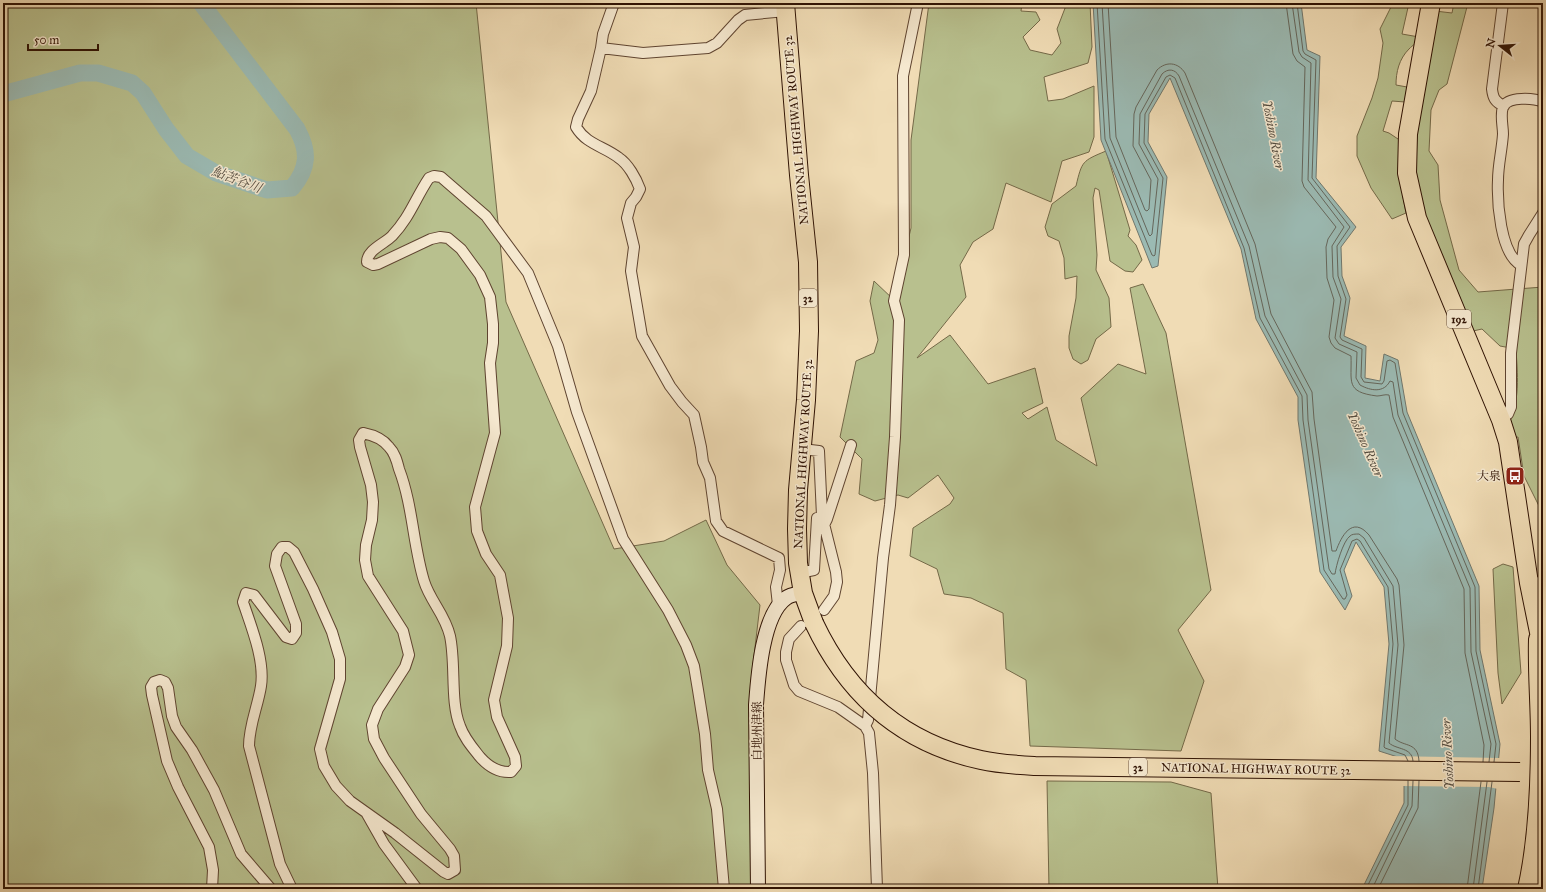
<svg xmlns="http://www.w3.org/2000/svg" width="1546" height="892" font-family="'IM FELL Great Primer','Noto Serif JP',serif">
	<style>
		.green { fill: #b8c08e; stroke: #746948 }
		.water { fill: #9bbab3; stroke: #70776d }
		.pier { fill: #f0dcb5 }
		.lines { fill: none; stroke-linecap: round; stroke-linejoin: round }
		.shore { stroke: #65665b; stroke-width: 1 }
		.river { stroke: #9bbab3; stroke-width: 17 }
		.street-casing { stroke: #5f4430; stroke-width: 12 }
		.secondary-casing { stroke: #2f1203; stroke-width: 16 }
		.highway-casing { stroke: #2f1203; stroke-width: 20 }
		.street { stroke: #f5e8cf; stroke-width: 10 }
		.secondary { stroke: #f5e8cf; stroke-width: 14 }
		.highway { stroke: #f0dcb5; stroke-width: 18 }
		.highway-bridge-casing { stroke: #2f1203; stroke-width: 20; stroke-linecap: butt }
		.highway-bridge { stroke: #f0dcb5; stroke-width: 18 }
		.labels { text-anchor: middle; stroke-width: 3; stroke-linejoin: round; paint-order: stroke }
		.shield { fill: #f5e8cf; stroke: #6a5240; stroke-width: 1 }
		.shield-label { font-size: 11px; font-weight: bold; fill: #2f1203 }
		.street-label { font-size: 12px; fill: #2f1203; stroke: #f5e8cf }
		.poi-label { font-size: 12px; fill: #2f1203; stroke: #f5e8cf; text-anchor: end }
		.water-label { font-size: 13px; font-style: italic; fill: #554d41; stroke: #f5e8cf }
	</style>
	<rect width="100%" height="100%" fill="#f0dcb5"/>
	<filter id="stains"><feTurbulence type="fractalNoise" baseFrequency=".005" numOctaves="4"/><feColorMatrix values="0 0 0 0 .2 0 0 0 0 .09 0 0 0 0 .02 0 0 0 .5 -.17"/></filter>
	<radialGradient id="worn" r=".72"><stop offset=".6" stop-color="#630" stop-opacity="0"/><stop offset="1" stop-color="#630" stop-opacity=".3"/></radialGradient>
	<path class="green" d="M 3,3 L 476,3 L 506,302 L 614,549 L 664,541 L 706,520 L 727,565 L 760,605 L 751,681 L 752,889 L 3,889 Z
		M 929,3 L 1022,3 L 1021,11 L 1036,12 L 1040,20 L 1023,37 L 1030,50 L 1052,55 L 1061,43 L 1057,29 L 1067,3 L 1090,3 L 1092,47 L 1088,63 L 1044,77 L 1048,101 L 1063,99 L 1094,86 L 1094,137 L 1089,152 L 1062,161 L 1051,202 L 1006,183 L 993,229 L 973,242 L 960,265 L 966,297 L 917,358 L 950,335 L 988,384 L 1035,368 L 1043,403 L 1022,413 L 1028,419 L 1047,407 L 1056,440 L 1097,466 L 1081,398 L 1118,364 L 1146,374 L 1130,288 L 1143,284 L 1166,333 L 1211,590 L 1178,630 L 1204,681 L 1181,751 L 1030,746 L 1026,680 L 1006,669 L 1003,613 L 971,598 L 944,594 L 937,569 L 910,556 L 913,528 L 950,504 L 954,498 L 938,475 L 908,498 L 898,495 L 875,501 L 859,494 L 862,459 L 840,437 L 856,361 L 874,353 L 878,340 L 870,301 L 874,281 L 894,300 L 911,228 L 911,140 Z
		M 1393,3 L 1409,3 L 1402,34 L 1419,37 C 1417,43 1413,45 1409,49 C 1399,59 1396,72 1396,85 L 1407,87 L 1405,102 L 1392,101 L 1383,131 L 1389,133 L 1398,139 L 1417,113 L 1435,11 L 1452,13 L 1454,3 L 1468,3 L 1447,84 L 1439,90 L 1431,110 L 1429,151 L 1438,165 L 1440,200 L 1459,270 L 1478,292 L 1543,287 L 1543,361 L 1540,374 L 1543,411 L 1543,509 L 1539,506 L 1524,476 L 1518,437 L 1510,438 L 1505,422 C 1522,409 1517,369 1516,349 L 1500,346 L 1482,329 L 1473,331 L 1403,197 L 1406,213 L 1392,219 L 1371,188 L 1357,156 L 1357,136 L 1372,98 L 1378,78 L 1383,43 L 1380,29 Z
		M 1106,151 L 1130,230 L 1128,236 L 1136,245 L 1142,260 L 1133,272 L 1125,271 L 1110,261 L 1099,190 L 1095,188 L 1093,198 L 1097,255 L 1096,270 L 1109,298 L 1111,327 L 1096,339 L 1088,360 L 1081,364 L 1073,359 L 1069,348 L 1069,336 L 1076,298 L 1077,276 L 1065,279 L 1064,258 L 1059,241 L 1048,236 L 1045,227 L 1052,204 L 1076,186 C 1082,161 1082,161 1106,151 Z
		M 1503,564 L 1513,567 L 1521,673 L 1502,704 L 1498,673 L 1493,569 Z
		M 1047,781 L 1171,782 L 1211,793 L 1218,889 L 1049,889 Z"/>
	<path class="water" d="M 1093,3 L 1301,3 L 1307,50 L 1320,56 L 1316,178 L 1356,227 L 1341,247 L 1342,276 L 1350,298 L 1344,336 L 1366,346 L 1365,378 L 1380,381 L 1384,354 L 1398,360 L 1407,412 L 1479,586 L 1480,650 L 1500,744 L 1494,808 L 1482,889 L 1362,889 L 1404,803 L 1404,759 L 1379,751 L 1389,644 L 1384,587 L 1356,542 L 1344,570 L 1352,596 L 1345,610 L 1320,572 L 1298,420 L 1298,397 L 1256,319 L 1241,249 L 1170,78 L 1149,114 L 1148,142 L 1167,177 L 1158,266 L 1152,268 L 1101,140 Z"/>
	<path class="pier" d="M 1390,756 L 1500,758 L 1498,789 L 1489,787 L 1402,786 L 1402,760 Z"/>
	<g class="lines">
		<path class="shore" d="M 1097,3 L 1105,139 L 1152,255 L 1154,256 L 1155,255 L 1163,178 L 1144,143 L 1145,114 L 1166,77 L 1170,75 L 1175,78 L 1244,248 L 1260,318 L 1302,396 L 1303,420 L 1324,570 L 1343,599 L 1345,599 L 1347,595 L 1340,570 L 1352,541 L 1357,539 L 1360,541 L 1388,587 L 1393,644 L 1384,747 L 1385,748 L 1405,755 L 1408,761
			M 1102,3 L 1110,138 L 1149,235 L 1150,236 L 1152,234 L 1158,179 L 1139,144 L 1140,114 L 1162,74 C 1168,68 1175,69 1179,76 L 1249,246 L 1265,316 L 1307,395 L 1308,420 L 1329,569 L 1332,574 L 1335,574 C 1336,566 1343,541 1350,536 C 1352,534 1355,534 1359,534 L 1364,538 L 1393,586 L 1398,645 L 1389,743 C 1397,750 1412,747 1413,761
			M 1108,3 L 1116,137 L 1145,210 L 1147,211 L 1149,209 L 1151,180 L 1133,146 L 1134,114 L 1136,107 L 1157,70 C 1166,61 1178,62 1185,73 L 1255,244 L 1271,314 L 1312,392 L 1314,419 L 1332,551 L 1336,551 C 1341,537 1352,515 1369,535 L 1397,579 L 1399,585 L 1404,645 L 1395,739 C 1405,747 1418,742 1419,761
			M 1286,3 L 1293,54 L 1297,61 L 1305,67 L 1302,181 L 1304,187 L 1336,227 L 1328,239 L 1326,247 L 1327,278 L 1334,300 L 1329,337 L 1331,343 L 1335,348 L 1351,356 C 1352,382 1345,392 1377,396 C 1381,396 1385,394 1389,395 L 1393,417 L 1464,589 L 1465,653 L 1484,745 L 1483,762
			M 1292,3 L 1299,52 L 1302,57 L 1311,63 L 1308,180 L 1344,227 L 1332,246 L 1333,277 L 1341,299 L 1335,338 L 1339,344 L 1357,352 L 1356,378 L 1360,385 C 1371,391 1384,393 1390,381 L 1393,382 L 1398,415 L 1470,588 L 1471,652 L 1491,744 L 1489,762
			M 1297,3 L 1303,51 L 1305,54 L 1316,60 L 1312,178 L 1350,227 L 1337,246 L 1338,276 L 1346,299 L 1340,337 L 1342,340 L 1362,349 L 1361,377 L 1364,382 L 1382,384 L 1384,381 L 1387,361 L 1390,360 L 1395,363 L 1403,413 L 1475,587 L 1476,651 L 1496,744 L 1494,762
			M 1366,889 L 1408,805 L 1408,781
			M 1372,889 L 1412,806 L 1413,781
			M 1378,889 L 1418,808 L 1419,781
			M 1467,889 L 1481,782
			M 1473,889 L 1487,782
			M 1478,889 L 1492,782"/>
		<path class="river" d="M 3,94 L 80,73 L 98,73 L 132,83 L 143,93 L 166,129 L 187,156 L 216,173 L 267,190 L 292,188 C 309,168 309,151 297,129 L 201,3"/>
		<g class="street-casing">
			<path id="street" d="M 614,3 L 603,34 L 601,48 L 591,91 L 578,119 L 576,127 C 587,145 604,146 619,158 C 628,164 636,178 640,189 L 636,197 L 631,203 L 627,218 L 634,247 L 631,271 L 642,336 L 670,386 L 682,402 L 694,415 L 701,447 L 703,462 L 710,478 L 716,521 L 723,531 L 779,558 L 780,570 L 776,587 L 778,605
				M 1503,3 L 1492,89 C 1493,98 1495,102 1504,106
				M 601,48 L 643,53 L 708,48 L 717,43 L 738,20 L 745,15 L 786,11
				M 1521,265 C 1500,254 1497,201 1498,180 C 1498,165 1502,150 1503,134 C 1503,126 1500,115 1503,107 C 1508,96 1534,98 1543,102
				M 1501,420 L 1508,414 L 1511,407 L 1511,353 L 1524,244 L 1529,235 L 1543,213
				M 802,449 L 819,451 L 822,516 L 836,572 L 837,582 L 834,596 L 824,610
				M 824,525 L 827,519 L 851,445
				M 799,573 L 814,570 L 817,518 L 822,516
				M 1529,583 L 1543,582
				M 801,626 L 789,639 L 786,652 L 786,660 L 794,685 L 799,691 L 838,707 L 865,726 L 869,733 L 873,773 L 877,889
				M 865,726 L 868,720 L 883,558 L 890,505 L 895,437 L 899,320 L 894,301 L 904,255 L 903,76 L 918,3
				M 367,814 L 384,844 L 417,889
				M 212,889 L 213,870 L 209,847 L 178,787 L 167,761 L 152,695 L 151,687 L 154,682 L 160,680 L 165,682 L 168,688 L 172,716 L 176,727 L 192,750 L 214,790 L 241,854 L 271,889
				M 292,889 L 280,864 L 249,746 C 249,725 258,706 261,686 C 265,660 251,626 243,602 L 246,593 L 254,595 L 286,637 L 292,639 L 296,633 L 296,624 L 275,566 L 277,554 L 282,547 L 288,547 L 294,552 L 313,589 L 332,632 L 340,659 L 340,679 L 320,749 L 324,766 L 336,786 L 350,801 L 395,833 L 444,872 L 448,874 L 455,870 L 454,856 L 450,849 L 421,814 L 384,758 L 374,739 L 372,725 L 378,709 L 405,667 L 409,655 L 403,631 L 368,576 L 365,560 L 366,545 L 372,520 L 373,502 L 371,485 L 360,447 L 359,440 L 363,433 C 373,435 383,439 389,447 C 395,453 397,461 399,469 C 413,506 413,545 424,581 C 430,601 445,614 450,636 C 456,664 450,702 460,726 C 464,738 472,747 480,757 C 488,766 498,773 511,772 L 516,766 L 515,757 L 497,717 L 494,700 L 507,646 L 508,618 L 500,575 L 486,554 L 477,531 L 475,507 L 495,433 L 490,363 L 493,343 L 493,324 L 490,297 L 480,275 L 461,249 L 448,238 L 440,237 L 431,239 L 378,264 L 373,265 L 367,262 C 367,250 384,244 392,236 C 410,217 415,199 429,178 L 434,176 L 441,177 L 486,216 L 528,273 L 558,346 L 577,412 L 623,539 L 668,610 L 686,645 L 694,666 L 698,690 L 705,734 L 708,770 L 717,809 L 724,889"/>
		</g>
		<g class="secondary-casing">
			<path id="secondary" d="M 758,889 L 756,705 C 758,678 762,615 786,598 C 791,594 798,594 803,593"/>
		</g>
		<g class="highway-casing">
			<path id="highway" d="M 785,3 L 799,175 L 808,262 L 809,331 L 806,400 L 798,490 L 797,529 L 798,563 L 803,593 L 814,623
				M 1431,3 L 1408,134 L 1407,173 L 1417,218 L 1501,420 L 1508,442 L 1529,583 L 1543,652
				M 1527,889 C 1538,840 1540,787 1540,737 C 1540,704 1537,672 1538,639
				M 1543,889 L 1543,888"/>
		</g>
		<use href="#street" class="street"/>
		<use href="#secondary" class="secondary"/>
		<use href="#highway" class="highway"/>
		<g class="highway-bridge-casing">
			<path id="highway-bridge" d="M 814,623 C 848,695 902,743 981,760 C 998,764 1017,765 1035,766 L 1520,772"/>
		</g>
		<use href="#highway-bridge" class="highway-bridge"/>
	</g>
	<defs>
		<g id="bus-square" transform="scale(1)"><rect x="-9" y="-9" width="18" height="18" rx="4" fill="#8f2418" stroke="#f5e8cf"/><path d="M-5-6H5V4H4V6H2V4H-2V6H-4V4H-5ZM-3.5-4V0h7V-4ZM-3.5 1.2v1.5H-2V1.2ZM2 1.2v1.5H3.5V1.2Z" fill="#fff"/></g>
	</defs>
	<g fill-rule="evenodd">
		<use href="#bus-square" x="1515" y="476"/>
	</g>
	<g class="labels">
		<g class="shield">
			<rect x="799" y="289" width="18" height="18" rx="3"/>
			<rect x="1447" y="310" width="24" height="18" rx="3"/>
			<rect x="1129" y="758" width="18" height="18" rx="3"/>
		</g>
		<g class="shield-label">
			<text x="808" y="302">32</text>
			<text x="1459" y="323">192</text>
			<text x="1138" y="771">32</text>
		</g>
		<g class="street-label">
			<text transform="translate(796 130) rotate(-95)" y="4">NATIONAL HIGHWAY ROUTE 32</text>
			<text transform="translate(803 454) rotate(-87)" y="4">NATIONAL HIGHWAY ROUTE 32</text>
			<text transform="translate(757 731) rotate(-90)" y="4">白地州津線</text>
			<text transform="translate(1256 769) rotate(1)" y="4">NATIONAL HIGHWAY ROUTE 32</text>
		</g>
		<g class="poi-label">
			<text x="1501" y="480">大泉</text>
		</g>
		<g class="water-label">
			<text transform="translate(1274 135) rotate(79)" y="5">Yoshino River</text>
			<text transform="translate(237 179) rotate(21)" y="5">鮎苦谷川</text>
			<text transform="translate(1366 444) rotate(66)" y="5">Yoshino River</text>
			<text transform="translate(1447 754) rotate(-93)" y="5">Yoshino River</text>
		</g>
	</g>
	<rect width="1546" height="892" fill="none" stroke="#f0dcb5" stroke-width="16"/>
	<rect x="4" y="4" width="1538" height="884" fill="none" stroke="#2f1203" stroke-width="2"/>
	<rect x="8" y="8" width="1530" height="876" fill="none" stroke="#2f1203"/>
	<g transform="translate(1500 46) rotate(287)" stroke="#f5e8cf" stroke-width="3" paint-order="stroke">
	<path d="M0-3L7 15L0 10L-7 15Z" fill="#2f1203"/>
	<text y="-6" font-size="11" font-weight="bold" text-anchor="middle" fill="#2f1203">N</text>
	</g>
	<path d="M28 44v6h70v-6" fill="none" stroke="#2f1203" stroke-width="2"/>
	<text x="34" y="44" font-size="12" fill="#2f1203" stroke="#f5e8cf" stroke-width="3" paint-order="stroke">50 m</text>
	<rect width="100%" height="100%" filter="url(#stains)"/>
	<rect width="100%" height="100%" fill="url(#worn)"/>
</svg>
